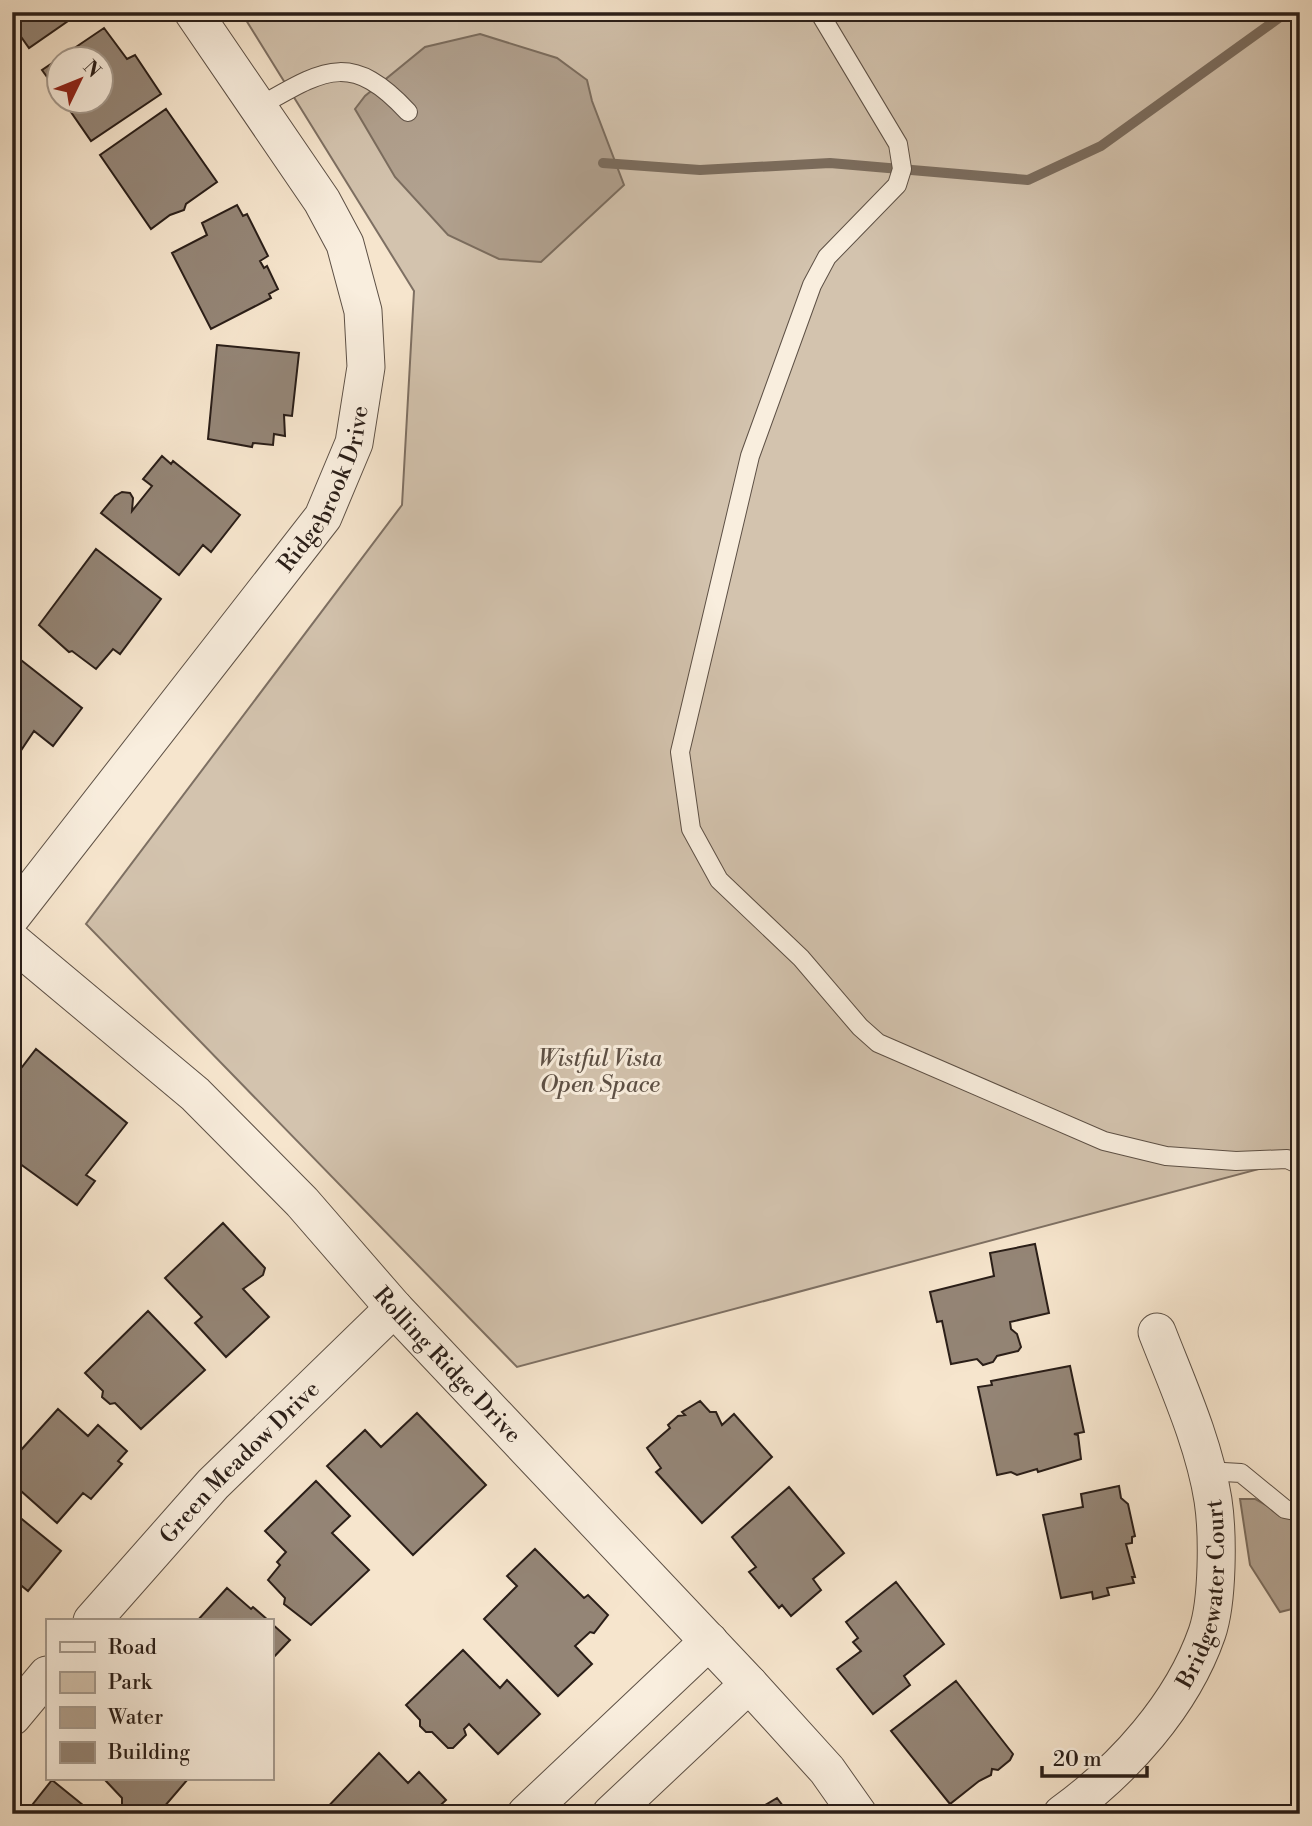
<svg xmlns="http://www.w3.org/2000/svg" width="1312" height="1826" font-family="'Libre Bodoni',serif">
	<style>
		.green { fill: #d3c3ae; stroke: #7e7063; stroke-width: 2 }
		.water { fill: #b1a18f; stroke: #7b6d5f; stroke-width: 2 }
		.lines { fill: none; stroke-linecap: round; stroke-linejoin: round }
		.stream { stroke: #7b6d5f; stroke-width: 10 }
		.building { fill: #948576; stroke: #2a1e18; stroke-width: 2 }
		.service-casing { stroke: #5d5045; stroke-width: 20 }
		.minor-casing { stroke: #5d5045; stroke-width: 39 }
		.service { stroke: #f9eede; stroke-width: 18 }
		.minor { stroke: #f9eede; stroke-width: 37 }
		.labels { text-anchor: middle; stroke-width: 6; stroke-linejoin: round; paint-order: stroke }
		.street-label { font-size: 23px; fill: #2a1e18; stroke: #f9eede }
		.park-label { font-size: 23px; font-style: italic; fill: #5d5045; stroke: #f9eede }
	</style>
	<rect width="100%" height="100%" fill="#f6e5cd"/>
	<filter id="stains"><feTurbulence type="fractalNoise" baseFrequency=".00286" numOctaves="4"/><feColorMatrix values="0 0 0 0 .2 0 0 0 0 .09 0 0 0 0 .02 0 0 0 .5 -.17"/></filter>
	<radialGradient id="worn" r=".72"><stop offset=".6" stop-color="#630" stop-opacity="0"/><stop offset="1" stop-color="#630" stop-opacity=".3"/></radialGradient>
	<path class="green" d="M 241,12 L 1300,12 L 1300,1158 L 517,1367 L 86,924 L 402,505 L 414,291 Z"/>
	<path class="water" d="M 480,34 L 557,58 L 587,80 L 592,101 L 624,185 L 541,262 L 499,259 L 448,235 L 395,177 L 355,109 L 365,96 L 425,47 Z
		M 1240,1499 L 1255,1499 L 1273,1509 L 1288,1502 L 1300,1502 L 1300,1607 L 1280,1612 L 1250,1565 Z"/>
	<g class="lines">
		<path class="stream" d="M 603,163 L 700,170 L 830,163 L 1028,180 L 1101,146 L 1287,12"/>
	</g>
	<path class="building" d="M 12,12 L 81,12 L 29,48 L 12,24 Z
		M 104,28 L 127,59 L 135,55 L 161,94 L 91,141 L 64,102 L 102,102 L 102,60 L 60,60 L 60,95 L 42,70 Z
		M 166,109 L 217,182 L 186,204 L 184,210 L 170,215 L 151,229 L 100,155 Z
		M 237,205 L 243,216 L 247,214 L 268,256 L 260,261 L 264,268 L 267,266 L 278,289 L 269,294 L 271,298 L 211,329 L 172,253 L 207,235 L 202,223 Z
		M 217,345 L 299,353 L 292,416 L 284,415 L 285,436 L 274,434 L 273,445 L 253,443 L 252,447 L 208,439 Z
		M 162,456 L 171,464 L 173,461 L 240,515 L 211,552 L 203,545 L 179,575 L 101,513 L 115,496 L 122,492 L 130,493 L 133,498 L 132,511 L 152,486 L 143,479 Z
		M 96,549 L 161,599 L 120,654 L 113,649 L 96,669 L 72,651 L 69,652 L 39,625 Z
		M 12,653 L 82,708 L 53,746 L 34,731 L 14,761 Z
		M 36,1049 L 127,1123 L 86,1175 L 95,1181 L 77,1205 L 12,1158 L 12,1080 Z
		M 223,1223 L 265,1268 L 263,1275 L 243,1289 L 269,1317 L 226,1357 L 195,1323 L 202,1317 L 165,1278 Z
		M 1035,1244 L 1049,1313 L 1010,1322 L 1011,1329 L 1017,1334 L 1021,1347 L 1018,1351 L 997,1356 L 993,1362 L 983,1365 L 977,1359 L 951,1364 L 942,1321 L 937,1322 L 930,1292 L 994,1276 L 990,1253 Z
		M 148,1311 L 205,1370 L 141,1429 L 115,1403 L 110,1404 L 102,1397 L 103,1391 L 85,1373 Z
		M 1070,1366 L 1084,1432 L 1074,1434 L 1078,1435 L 1081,1459 L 1038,1472 L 1037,1469 L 1017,1475 L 1011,1472 L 997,1475 L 978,1387 L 992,1385 L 991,1381 Z
		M 700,1401 L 710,1412 L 716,1412 L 722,1425 L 734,1414 L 772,1457 L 702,1523 L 656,1472 L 661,1468 L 647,1448 L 670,1428 L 668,1425 L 678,1416 L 685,1415 L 682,1412 Z
		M 58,1409 L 88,1436 L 98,1425 L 127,1451 L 118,1461 L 122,1464 L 91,1499 L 83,1493 L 57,1523 L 12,1483 L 12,1460 Z
		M 417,1413 L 486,1485 L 413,1555 L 327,1466 L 365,1430 L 381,1447 Z
		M 316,1481 L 350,1516 L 332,1533 L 369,1570 L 311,1625 L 284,1604 L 285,1598 L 268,1580 L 280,1565 L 277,1562 L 286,1552 L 265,1531 Z
		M 1119,1486 L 1121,1498 L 1128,1504 L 1135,1536 L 1132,1537 L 1132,1543 L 1126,1544 L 1135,1577 L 1132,1577 L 1134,1583 L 1107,1588 L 1109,1595 L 1093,1599 L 1092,1592 L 1061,1598 L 1043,1515 L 1083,1507 L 1081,1494 Z
		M 789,1487 L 844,1553 L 813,1579 L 821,1590 L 791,1616 L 782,1605 L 779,1608 L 749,1572 L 756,1567 L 732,1537 Z
		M 12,1511 L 61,1551 L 28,1591 L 12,1578 Z
		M 535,1549 L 584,1598 L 588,1595 L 608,1615 L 594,1633 L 590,1632 L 575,1646 L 592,1664 L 558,1696 L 484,1619 L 517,1586 L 507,1576 Z
		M 896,1582 L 944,1644 L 904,1676 L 910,1685 L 873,1714 L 837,1669 L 861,1651 L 853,1642 L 858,1638 L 846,1622 Z
		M 227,1588 L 251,1609 L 253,1607 L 269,1621 L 197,1621 Z
		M 271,1623 L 290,1640 L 271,1660 Z
		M 463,1650 L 500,1688 L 507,1680 L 540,1714 L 498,1754 L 469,1724 L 464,1729 L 466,1735 L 453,1748 L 448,1748 L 432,1732 L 426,1732 L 420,1726 L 420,1720 L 406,1705 Z
		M 956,1681 L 1013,1754 L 1010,1760 L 998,1770 L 992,1769 L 991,1775 L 979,1781 L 950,1804 L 891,1731 Z
		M 379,1753 L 408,1783 L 419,1772 L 446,1800 L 431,1814 L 321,1814 Z
		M 104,1779 L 188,1779 L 158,1814 L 141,1814 L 135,1808 L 129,1810 L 122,1804 L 122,1798 Z
		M 52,1780 L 94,1814 L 25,1814 Z
		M 777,1798 L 789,1814 L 756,1814 L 757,1810 Z"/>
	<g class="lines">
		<g class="service-casing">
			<path id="service" d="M 819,12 L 898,144 L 902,169 L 897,185 L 827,257 L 812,285 L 750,456 L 680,752 L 691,829 L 719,880 L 801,958 L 860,1027 L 878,1043 L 1104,1141 L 1166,1156 L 1236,1161 L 1287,1159 L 1300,1165
				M 258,107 C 322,71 350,49 408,112
				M 1206,1471 L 1241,1473 L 1285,1509 L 1300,1512"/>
		</g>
		<g class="minor-casing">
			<g id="minor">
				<path id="s1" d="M 12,916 L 323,517 L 354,443 L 366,367 L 363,311 L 345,244 L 322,201 L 193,12"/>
				<path id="s2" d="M 12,941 L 195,1094 L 302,1202 L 394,1308 L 749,1684 L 827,1770 L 858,1814"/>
				<path id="s3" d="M 92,1621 L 213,1484 L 394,1308"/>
				<path d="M 12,1717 L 47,1675"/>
				<path d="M 526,1814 L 709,1641"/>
				<path d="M 611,1814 L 749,1684"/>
				<path id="s4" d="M 1062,1814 C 1123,1770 1182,1705 1207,1633 C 1218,1601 1218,1533 1213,1500 C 1204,1443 1178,1386 1157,1332"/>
			</g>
		</g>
		<use href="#service" class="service"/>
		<use href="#minor" class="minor"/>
	</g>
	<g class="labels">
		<g class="street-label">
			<text dy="8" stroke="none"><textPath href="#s1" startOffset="532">Ridgebrook Drive</textPath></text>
			<text dy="8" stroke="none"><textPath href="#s2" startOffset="609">Rolling Ridge Drive</textPath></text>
			<text dy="8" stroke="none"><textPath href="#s3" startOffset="217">Green Meadow Drive</textPath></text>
			<text dy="8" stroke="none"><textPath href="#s4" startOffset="273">Bridgewater Court</textPath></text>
		</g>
		<g class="park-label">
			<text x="600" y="1066">Wistful Vista<tspan x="600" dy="26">Open Space</tspan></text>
		</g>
	</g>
	<rect width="1312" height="1826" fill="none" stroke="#f6e5cd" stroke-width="42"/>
	<rect x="14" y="14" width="1284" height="1798" fill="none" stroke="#2a1e18" stroke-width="3.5"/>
	<rect x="21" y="21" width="1270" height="1784" fill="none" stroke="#2a1e18" stroke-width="2"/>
	<rect x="46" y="1619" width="228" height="161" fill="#f9eede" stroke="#a69b8f" stroke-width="2"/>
	<rect x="60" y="1642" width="35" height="10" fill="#f9eede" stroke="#a69b8f" stroke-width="2"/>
	<text x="108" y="1654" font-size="21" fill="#2a1e18">Road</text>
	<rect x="60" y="1672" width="35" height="21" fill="#d3c3ae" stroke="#a69b8f" stroke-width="2"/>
	<text x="108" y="1689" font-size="21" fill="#2a1e18">Park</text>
	<rect x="60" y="1707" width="35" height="21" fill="#b1a18f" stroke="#a69b8f" stroke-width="2"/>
	<text x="108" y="1724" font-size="21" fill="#2a1e18">Water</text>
	<rect x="60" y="1742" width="35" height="21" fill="#948576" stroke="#a69b8f" stroke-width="2"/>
	<text x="108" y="1759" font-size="21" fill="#2a1e18">Building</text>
	<g transform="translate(80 80) rotate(47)"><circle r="33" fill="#f9eede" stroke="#a69b8f" stroke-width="2"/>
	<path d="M0-5L12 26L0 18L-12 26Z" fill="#8f2418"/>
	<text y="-10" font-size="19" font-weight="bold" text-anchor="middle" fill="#2a1e18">N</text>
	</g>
	<path d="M1042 1766v10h105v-10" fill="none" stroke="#2a1e18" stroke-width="3.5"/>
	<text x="1053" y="1766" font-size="21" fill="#2a1e18" stroke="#f9eede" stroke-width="5" paint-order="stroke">20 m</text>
	<rect width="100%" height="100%" filter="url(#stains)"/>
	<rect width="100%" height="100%" fill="url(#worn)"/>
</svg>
